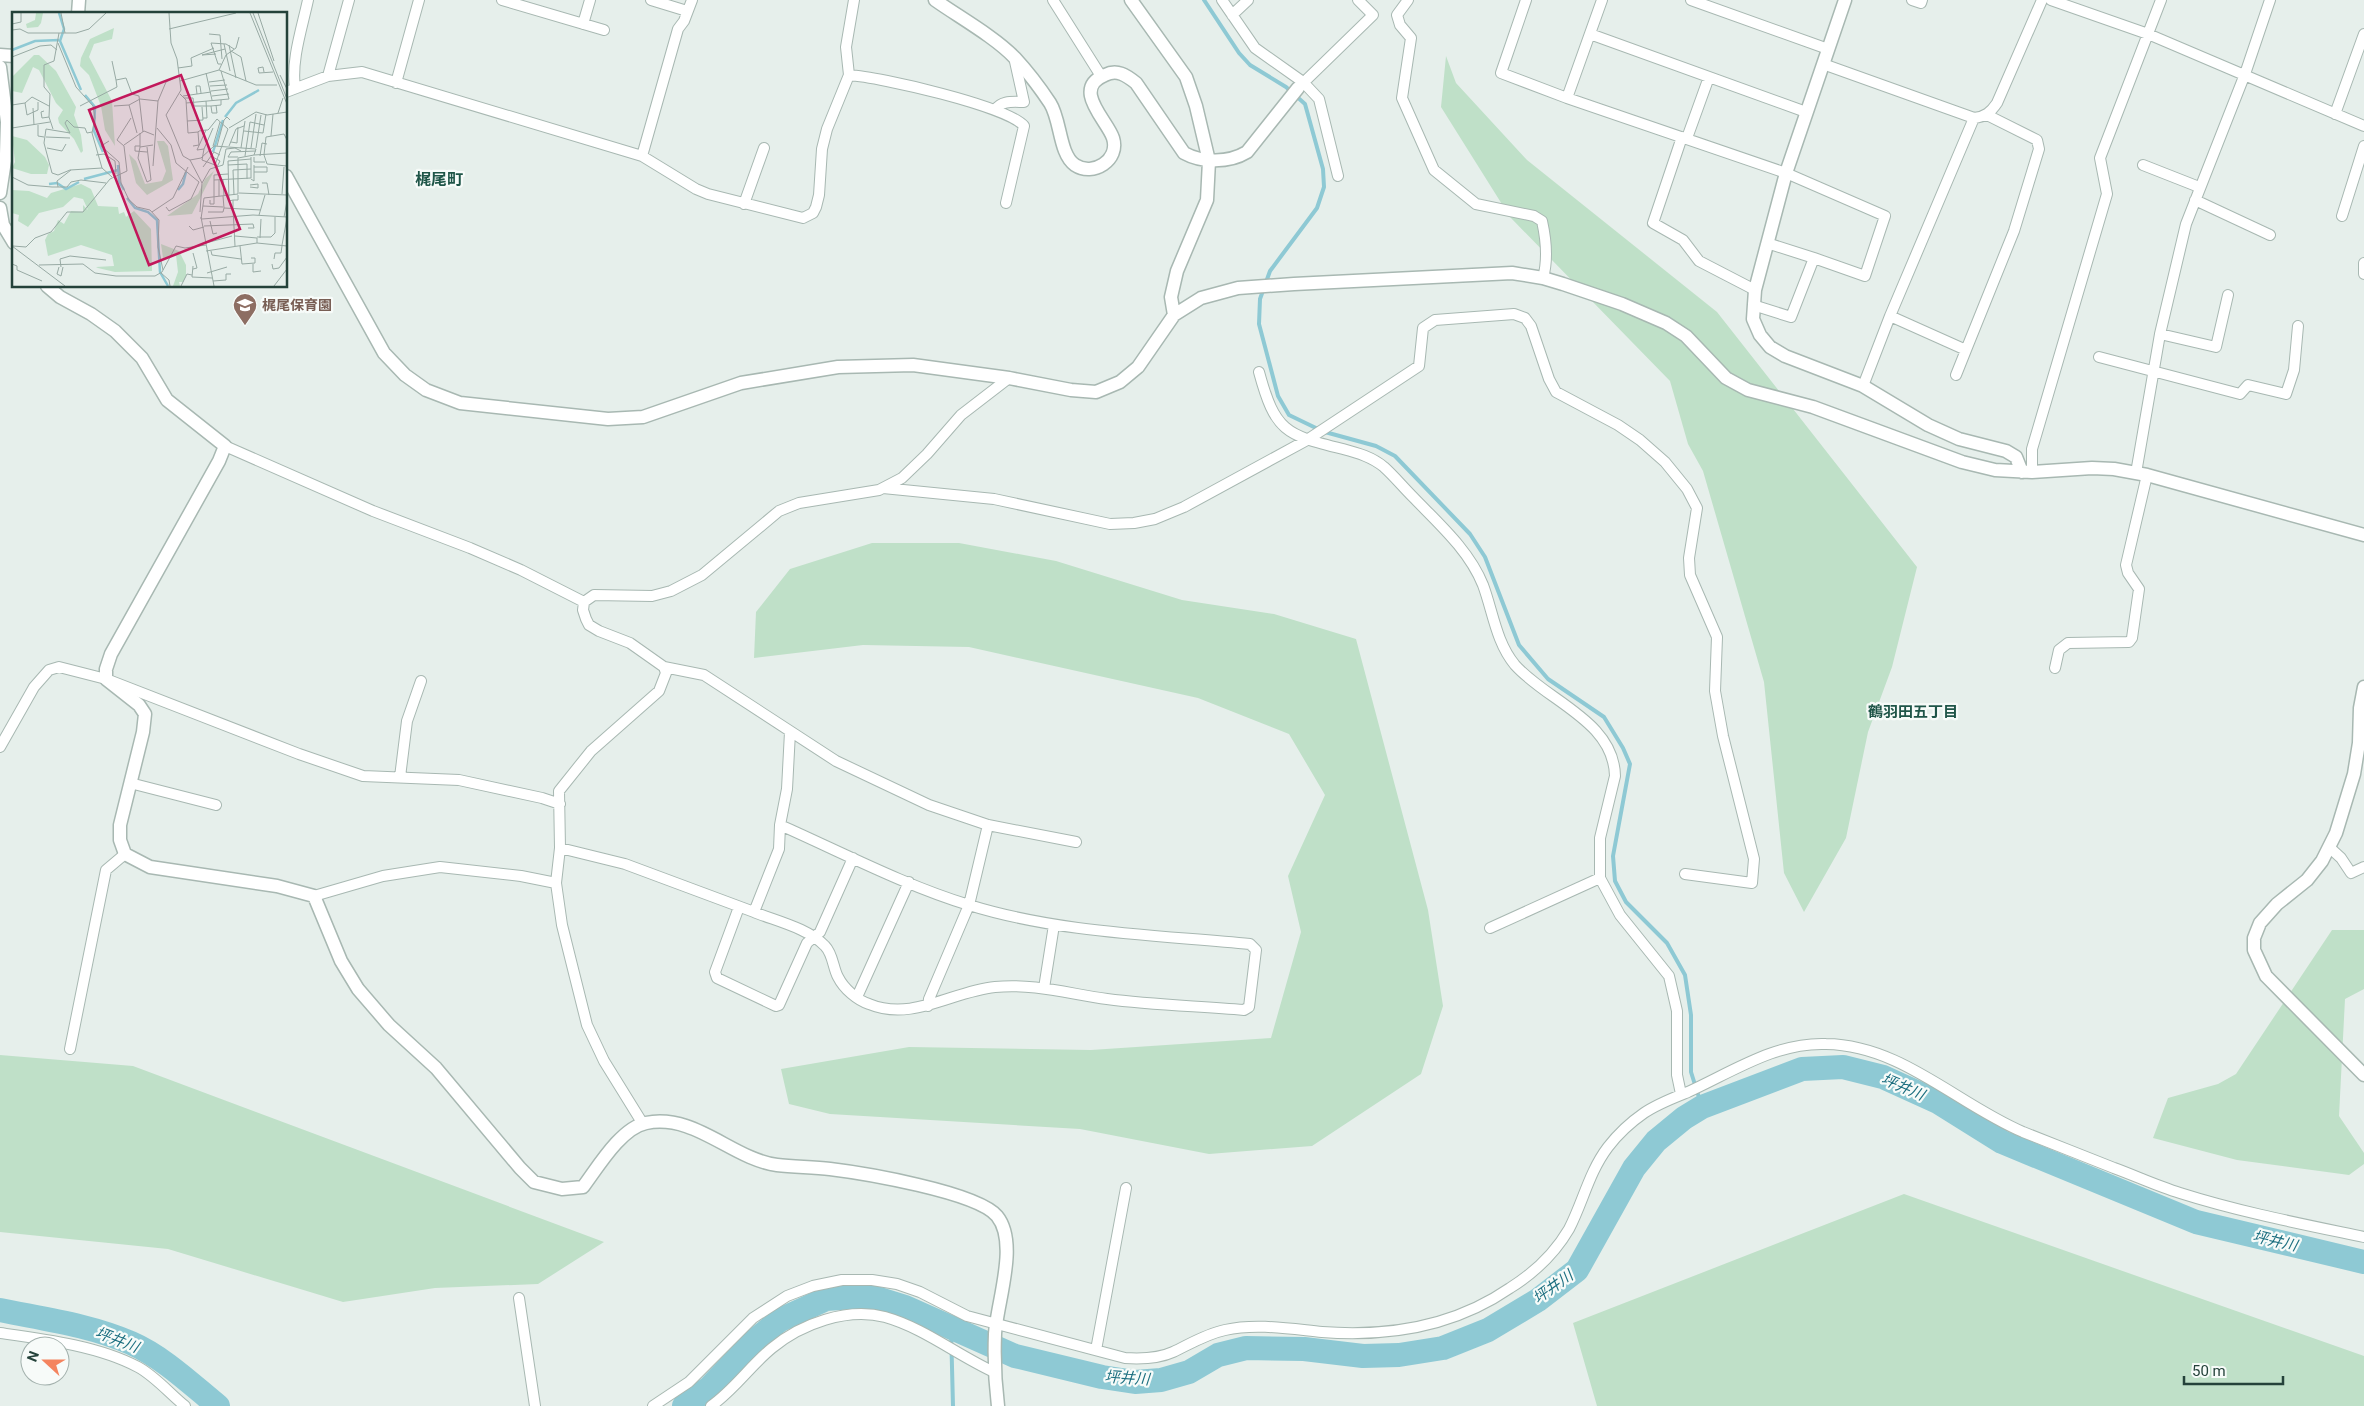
<svg xmlns="http://www.w3.org/2000/svg" width="2364" height="1406" font-family="Roboto,'Noto Sans JP',sans-serif">
	<style>
		.green { fill: #bfe0c8 }
		.lines { fill: none; stroke-linecap: round; stroke-linejoin: round }
		.stream { stroke: #8ec9d4; stroke-width: 4 }
		.river { stroke: #8ec9d4; stroke-width: 24 }
		.minor-casing { stroke: #a8b8b2; stroke-width: 12 }
		.tertiary-casing { stroke: #a8b8b2; stroke-width: 15 }
		.minor { stroke: #fff; stroke-width: 10 }
		.tertiary { stroke: #fff; stroke-width: 12 }
		.labels { text-anchor: middle; stroke-width: 4.5; stroke-linejoin: round; paint-order: stroke }
		.education-label { font-size: 14px; font-weight: bold; fill: #785e54; stroke: #f7fbf9; text-anchor: start }
		.neighbourhood-label { font-size: 15px; font-weight: bold; fill: #1f5548; stroke: #f7fbf9 }
		.water-label { font-size: 15px; font-style: italic; fill: #1c6f80; stroke: #f7fbf9 }
		.quarter-label { font-size: 16px; font-weight: bold; fill: #1f5548; stroke: #f7fbf9 }
		.inset-river { fill: none; stroke: #8ec9d4; stroke-width: 2.5 }
		.inset-road { fill: none; stroke: #98aaa4; stroke-width: 1 }
		.view { fill: #c2185b; fill-opacity: 0.15; stroke: #c2185b; stroke-width: 2.5 }
		.inset-edge { fill: none; stroke: #24423a; stroke-width: 2.5 }
	</style>
	<rect width="100%" height="100%" fill="#e6efeb"/>
	<path class="green" d="M 1446,56 L 1456,83 L 1527,160 L 1717,312 L 1917,567 L 1892,667 L 1868,732 L 1846,838 L 1804,912 L 1784,873 L 1764,682 L 1703,471 L 1688,444 L 1670,381 L 1510,217 L 1441,107 Z
		M 872,543 L 959,543 L 1056,561 L 1182,600 L 1274,614 L 1356,639 L 1428,910 L 1443,1006 L 1421,1074 L 1312,1146 L 1209,1154 L 1080,1129 L 830,1114 L 789,1104 L 781,1069 L 909,1047 L 1091,1050 L 1271,1038 L 1301,932 L 1288,876 L 1325,795 L 1289,734 L 1198,698 L 969,647 L 863,645 L 754,658 L 756,612 L 790,569 Z
		M 2332,930 L 2364,930 L 2364,989 L 2345,999 L 2339,1116 L 2364,1153 L 2364,1164 L 2349,1175 L 2237,1160 L 2153,1138 L 2168,1098 L 2218,1084 L 2236,1074 Z
		M 0,1055 L 133,1066 L 604,1242 L 538,1284 L 435,1288 L 343,1302 L 168,1249 L 0,1232 Z
		M 1904,1194 L 2364,1356 L 2364,1406 L 1597,1406 L 1573,1323 Z"/>
	<g class="lines">
		<path class="stream" d="M 1204,0 L 1239,53 L 1250,65 L 1286,87 L 1305,104 L 1323,169 L 1324,187 L 1317,208 L 1270,271 L 1260,299 L 1259,324 L 1278,396 L 1289,415 L 1318,429
			M 1325,432 L 1376,446 L 1395,456 L 1470,534 L 1485,557 L 1519,645 L 1548,679 L 1604,717 L 1623,748 L 1630,764 L 1613,856 L 1615,881 L 1626,902 L 1667,943 L 1685,975 L 1691,1015 L 1691,1072 L 1702,1107
			M 951,1328 L 953,1406"/>
		<path class="river" d="M 0,1310 C 44,1319 90,1325 131,1343 C 163,1357 191,1384 218,1406
			M 684,1406 L 709,1388 L 754,1341 L 780,1320 L 826,1299 L 855,1297 L 876,1298 L 905,1307 L 1015,1356 L 1102,1377 L 1135,1382 L 1161,1380 L 1189,1372 L 1218,1355 L 1246,1348 L 1304,1349 L 1363,1356 L 1399,1355 L 1443,1348 L 1488,1330 L 1538,1300 L 1577,1270 L 1634,1168 L 1656,1141 L 1684,1118 L 1702,1107 L 1802,1069 L 1843,1067 L 1883,1077 L 1938,1102 L 2002,1142 L 2196,1222 L 2364,1262"/>
		<g class="minor-casing">
			<path id="minor" d="M 502,0 L 604,30
				M 651,0 L 687,11
				M 1053,0 L 1101,76
				M 1222,0 L 1255,48 L 1303,82 L 1319,99 L 1338,176
				M 1408,0 L 1397,15 L 1400,25 L 1411,38 L 1402,98 L 1434,170 L 1476,204 L 1534,216 L 1542,221 C 1546,239 1548,260 1543,278
				M 1526,0 L 1501,73 L 1567,98 L 1786,173 L 1885,216 L 1865,276 L 1814,258
				M 1691,0 L 1828,49
				M 1912,0 L 1921,3 L 1922,0
				M 2051,0 L 2148,34 L 2364,126
				M 1232,15 L 1248,0
				M 583,24 L 590,0
				M 1590,34 L 1806,112
				M 1823,64 L 1974,118 C 1985,117 1991,112 1997,103 L 2042,0
				M 849,75 C 880,77 1007,106 1024,126 L 1006,203
				M 328,76 L 349,0
				M 396,83 L 419,0
				M 1299,87 L 1373,15 L 1358,0
				M 295,88 C 291,60 302,28 308,0
				M 286,92 L 328,76 L 362,72 L 642,156 L 696,189 L 708,194 L 803,218 L 813,213 L 816,207 L 819,195 L 822,149 L 827,129 L 849,75 L 846,47 L 854,0
				M 1567,98 L 1602,0
				M 995,110 C 1002,100 1013,102 1024,102 L 1014,57
				M 2335,114 L 2364,34
				M 1682,137 L 1653,223 L 1683,240 L 1699,261 L 1755,290
				M 1687,138 L 1709,77
				M 642,156 L 678,29 L 684,21 L 692,0
				M 2143,165 L 2199,187
				M 2195,200 L 2270,235
				M 744,204 L 764,148
				M 2342,216 L 2364,146
				M 2364,263 L 2364,274
				M 1753,305 L 1791,317 L 1814,258 L 1767,243
				M 1890,316 L 1966,350 L 1956,375
				M 2160,334 L 2216,347 L 2228,295
				M 1966,350 L 2014,231 L 2039,149 L 2037,140 L 1987,115
				M 2099,357 L 2240,394 L 2248,385 L 2286,394 L 2294,370 L 2298,326
				M 1259,372 C 1275,431 1285,435 1343,449 C 1358,453 1372,457 1384,467 C 1394,476 1403,487 1413,497 C 1438,523 1469,550 1483,585 C 1493,612 1496,642 1515,665 C 1547,701 1614,721 1615,776 L 1600,838 L 1600,878 L 1620,915 L 1669,976 L 1677,1011 L 1677,1075 L 1681,1094
				M 1009,378 L 961,415 L 927,454 L 902,478 L 879,490 L 799,503 L 779,511 L 702,575 L 671,591 L 652,596 L 594,595 L 584,602 L 583,610 L 586,619 L 589,625 L 599,631 L 630,643 L 664,667 L 704,675 L 836,761 L 929,805 L 988,825 L 1076,842
				M 1863,386 L 1890,316 L 1974,118
				M 225,446 L 373,511 L 470,548 L 521,570 L 584,602
				M 2032,472 L 2032,449 L 2107,194 L 2100,158 L 2161,0
				M 2136,473 L 2160,334 L 2186,224 L 2245,74 L 2270,0
				M 883,488 L 994,499 L 1110,524 L 1134,523 L 1155,519 L 1184,507 L 1307,440 L 1419,366 L 1423,328 L 1435,320 L 1514,314 L 1525,318 L 1531,326 L 1549,379 L 1556,392 L 1618,425 L 1640,440 L 1665,462 L 1687,489 L 1697,508 L 1689,558 L 1690,575 L 1717,637 L 1715,691 L 1723,736 L 1754,859 L 1752,883 L 1685,874
				M 2055,668 L 2059,650 L 2068,643 L 2129,642 L 2132,638 L 2139,589 L 2128,573 L 2126,565 L 2147,475
				M 0,747 L 34,687 L 49,670 L 59,667 L 106,679 L 299,754 L 363,776 L 459,780 L 542,798 L 560,804
				M 400,777 L 407,721 L 421,681
				M 130,783 L 216,805
				M 2329,847 L 2341,858 L 2351,873 L 2364,867
				M 560,848 L 625,864 L 754,912 L 779,849 L 780,825 L 787,789 L 790,732
				M 314,896 L 383,876 L 440,867 L 521,876 L 556,883
				M 739,907 L 715,972 L 717,978 L 776,1006 L 779,1005 L 807,943 L 820,932 L 853,858
				M 754,912 C 776,921 808,928 825,946 C 833,954 833,968 838,977 C 844,989 857,1000 869,1004 C 912,1022 953,991 995,987 C 1033,983 1070,994 1107,999 C 1152,1005 1198,1006 1244,1010 L 1249,1007 L 1256,950 L 1250,944 C 1157,935 1059,933 969,905 C 906,886 841,852 780,825
				M 1490,928 L 1600,878
				M 1044,988 L 1054,925
				M 857,997 L 909,882
				M 928,1006 L 929,999 L 969,905 L 988,825
				M 70,1049 L 106,870 L 125,854
				M 643,1124 L 604,1061 L 587,1025 L 562,925 L 556,883 L 560,848 L 559,791 L 591,751 L 659,691 L 666,673 L 664,667
				M 519,1298 L 535,1406
				M 0,1333 C 43,1339 99,1346 138,1367 C 155,1376 170,1394 185,1406
				M 1096,1350 L 1126,1188
				M 653,1406 L 689,1382 L 753,1318 L 787,1296 L 813,1286 L 842,1280 L 872,1280 L 897,1284 L 920,1292 L 967,1316 L 1125,1358 C 1141,1359 1158,1359 1173,1352 C 1190,1344 1206,1334 1225,1330 C 1256,1323 1291,1329 1322,1332 C 1388,1337 1455,1326 1510,1288 C 1534,1273 1555,1253 1569,1229 C 1583,1202 1589,1172 1608,1147 C 1618,1134 1631,1122 1644,1113 C 1657,1104 1673,1098 1688,1092 C 1732,1072 1776,1042 1826,1044 C 1901,1045 1957,1104 2023,1132 C 2053,1144 2084,1156 2114,1168 C 2136,1176 2157,1186 2180,1193 C 2240,1212 2302,1224 2364,1237
				M 711,1406 C 734,1390 750,1366 772,1348 C 801,1324 847,1307 885,1317 C 924,1328 957,1355 994,1372"/>
		</g>
		<g class="tertiary-casing">
			<path id="tertiary" d="M 935,0 C 959,17 995,37 1015,58 C 1027,71 1040,88 1050,103 C 1061,120 1059,154 1075,165 C 1093,177 1120,160 1113,138 C 1107,120 1071,89 1105,75 C 1117,69 1126,75 1136,83 L 1184,153 C 1202,163 1229,163 1247,152 L 1298,88
				M 1131,0 L 1186,77 L 1196,106 L 1209,161 L 1207,200 L 1177,271 L 1171,297 L 1174,315
				M 1845,0 L 1786,173 L 1755,290 L 1753,319 L 1760,335 L 1770,347 L 1785,356 L 1863,386 L 1928,425 L 1959,439 L 2006,451 L 2016,457 L 2022,472
				M 78,14 L 79,0
				M 0,55 L 14,56
				M 0,67 L 7,122 L 6,154 L 0,193
				M 286,176 L 384,353 L 405,375 L 426,390 L 460,403 L 608,419 L 643,417 L 741,383 L 838,367 L 913,365 L 1009,378 L 1071,390 L 1096,392 L 1120,382 L 1138,367 L 1174,315 L 1201,298 L 1238,288 L 1294,284 L 1512,273 L 1543,278 L 1563,284 L 1622,304 L 1666,323 L 1686,336 L 1726,378 L 1748,390 L 1813,407 L 1962,462 L 1995,470 L 2032,472 L 2092,468 L 2114,469 L 2147,475 L 2364,535
				M 0,208 L 3,225 L 14,243
				M 47,286 L 60,297 L 91,314 L 115,331 L 142,358 L 167,400 L 225,446 L 219,461 L 111,654 L 106,669 L 106,679 L 139,705 L 145,714 L 143,732 L 120,825 L 120,840 L 125,854 L 150,867 L 277,886 L 314,896 L 341,961 L 358,989 L 389,1025 L 436,1068 L 520,1168 L 534,1182 L 562,1189 L 583,1187 C 598,1167 621,1128 646,1123 C 695,1113 732,1159 777,1165 C 795,1167 813,1167 830,1169 C 863,1173 977,1192 997,1216 C 1019,1243 997,1302 995,1334 C 994,1359 995,1382 998,1406
				M 2364,687 L 2360,708 L 2359,743 L 2354,774 L 2336,833 L 2322,861 L 2307,880 L 2277,904 L 2260,923 L 2254,938 L 2254,950 L 2266,976 L 2364,1075"/>
		</g>
		<use href="#minor" class="minor"/>
		<use href="#tertiary" class="tertiary"/>
	</g>
	<defs>
		<g id="school-pin" transform="scale(1.25)"><path d="M0 17L-7.5 6A9.5 9.5 0 1 1 7.5 6Z" fill="#8d6e63" stroke="#f7fbf9"/><path d="M0-5L7-2L0 1L-7-2ZM-4 1L0 2.5L4 1V4Q0 6-4 4Z" fill="#fff"/></g>
	</defs>
	<g fill-rule="evenodd">
		<use href="#school-pin" x="245" y="305"/>
	</g>
	<g class="labels">
		<g class="education-label">
			<text x="262" y="310">梶尾保育園</text>
		</g>
		<g class="neighbourhood-label">
			<text x="1913" y="717">鶴羽田五丁目</text>
		</g>
		<g class="water-label">
			<text transform="translate(1903 1087) rotate(23)" y="5">坪井川</text>
			<text transform="translate(2275 1241) rotate(13)" y="5">坪井川</text>
			<text transform="translate(1553 1287) rotate(-36)" y="5">坪井川</text>
			<text transform="translate(117 1340) rotate(21)" y="5">坪井川</text>
			<text transform="translate(1127 1378) rotate(4)" y="5">坪井川</text>
		</g>
		<g class="quarter-label">
			<text x="439" y="185">梶尾町</text>
		</g>
	</g>
	<g transform="translate(12 12)">
		<rect width="275" height="275" fill="#e6efeb"/>
		<path d="M 24,1 L 31,1 L 29,11 L 26,15 L 15,16 L 14,12 L 23,8 ZM 102,16 L 100,27 L 82,32 L 77,45 L 100,89 L 103,134 L 93,118 L 89,94 L 77,63 L 68,54 L 69,46 L 78,27 ZM 22,43 L 27,43 L 44,59 L 64,95 L 62,103 L 69,123 L 71,139 L 69,141 L 62,127 L 47,111 L 46,106 L 51,98 L 44,91 L 27,58 L 21,55 L 10,81 L 0,79 L 0,65 ZM 0,124 L 15,128 L 33,145 L 37,153 L 35,162 L 19,162 L 0,156 L 3,150 ZM 145,129 L 152,129 L 156,134 L 161,168 L 135,183 L 124,171 L 117,142 L 124,149 L 133,172 L 150,169 L 154,159 ZM 202,159 L 180,202 L 155,204 L 186,182 L 193,167 ZM 69,172 L 79,177 L 86,194 L 106,195 L 107,202 L 112,200 L 114,205 L 122,199 L 139,217 L 140,259 L 103,260 L 86,256 L 84,255 L 102,254 L 100,243 L 69,233 L 36,244 L 33,228 L 36,222 L 42,219 L 46,208 L 52,212 L 59,199 L 71,200 L 71,193 L 76,198 L 71,187 L 62,185 L 51,195 L 27,201 L 16,215 L 6,209 L 7,203 L 0,201 L 0,178 L 17,179 L 35,186 L 39,181 ZM 149,232 L 167,239 L 174,253 L 174,264 L 171,270 L 167,270 L 168,274 L 161,274 L 166,260 L 164,243 L 151,246 Z" fill="#bfe0c8"/>
		<path class="inset-river" d="M 47,1 L 52,17 L 48,29 L 69,78M 0,38 L 23,29 L 47,28M 73,83 L 83,95 L 82,119 L 91,140M 213,105 L 224,91 L 247,78M 201,140 L 211,108M 106,153 L 107,169 L 112,178M 72,167 L 106,158M 37,172 L 45,171 L 54,177 L 67,170M 166,178 L 171,172 L 174,160M 115,186 L 123,196 L 136,200 L 145,208 L 148,260 L 156,274"/>
		<path class="inset-road" d="M 49,1 L 53,21M 157,1 L 159,31 L 165,47 L 169,78 L 154,103 L 171,144 L 178,148 L 189,146 L 202,134 L 244,137 L 242,143 L 226,146 L 226,182 L 192,186 L 189,207M 238,1 L 275,92M 241,1 L 275,87M 246,1 L 262,49M 0,12 L 9,10 L 9,1M 157,17 L 224,1M 0,18 L 8,17 L 16,21 L 64,21 L 77,17 L 94,1M 197,22 L 208,23 L 210,47M 46,31 L 64,75 L 81,94 L 83,106 L 80,121 L 90,156M 212,32 L 218,59M 217,33 L 224,66M 219,39 L 229,45 L 234,69M 204,42 L 190,43 L 213,37M 0,45 L 28,34 L 39,33 L 45,38M 100,49 L 104,68 L 114,66 L 120,82 L 127,84 L 131,120M 209,52 L 206,52 L 199,31 L 214,32 L 222,37M 166,56 L 180,54 L 179,46 L 202,36M 207,58 L 214,43 L 224,36 L 227,25M 252,60 L 251,55 L 246,56 L 247,61 L 261,60M 194,61 L 200,88M 268,63 L 275,77M 168,69 L 207,58 L 244,73 L 265,73M 197,70 L 213,68M 198,74 L 215,73M 199,79 L 216,77M 168,82 L 174,88 L 176,121 L 186,120 L 187,119 L 194,118 L 196,118 L 197,117 L 205,107 L 216,117 L 203,153 L 190,148 L 192,137 L 185,138 L 194,118M 185,82 L 184,74 L 188,74 L 189,81M 171,84 L 199,80M 200,84 L 217,82M 172,86 L 181,86 L 182,94 L 199,94M 13,91 L 15,103 L 26,98 L 26,90M 174,91 L 217,87 L 209,59M 0,93 L 13,91 L 20,85 L 37,94M 204,93 L 205,101 L 200,101 L 199,94 L 209,93 L 209,88M 68,94 L 105,75 L 104,68M 102,94 L 117,93M 21,96 L 22,113M 32,99 L 29,100 L 30,106 L 37,105M 266,101 L 271,86M 191,106 L 195,106 L 194,89M 175,109 L 191,108 L 190,95M 26,113 L 26,124 L 32,125M 0,116 L 38,110M 145,116 L 159,133 L 164,151 L 187,170 L 179,187 L 157,199 L 154,195M 217,116 L 244,100 L 255,103 L 275,100M 41,117 L 37,105 L 38,82 L 32,75 L 32,53 L 42,49 L 47,21M 232,119 L 251,121 L 254,102M 80,120 L 75,121 L 73,116 L 62,115 L 55,108 L 53,111 L 58,121 L 34,117 L 32,131 L 40,161 L 46,163 L 58,158 L 90,156 L 100,165M 125,121 L 117,93 L 128,87 L 146,89 L 154,70 L 166,64M 128,121 L 128,135 L 141,133M 259,124 L 261,102M 34,125 L 58,126M 97,129 L 89,134 L 107,150 L 109,171 L 117,188 L 125,195 L 138,198 L 147,208 L 146,235 L 151,258M 219,130 L 225,131 L 226,115M 112,133 L 132,119 L 142,123M 128,134 L 123,134 L 123,139 L 135,140M 181,134 L 187,133 L 186,120M 201,134 L 208,110M 205,134 L 212,108 L 215,105 L 218,108M 217,134 L 224,117 L 232,114M 128,135 L 126,146 L 135,170 L 139,168 L 135,135M 35,136 L 50,139 L 54,132M 229,136 L 233,109M 239,136 L 244,102M 244,136 L 249,103M 192,137 L 201,116M 84,143 L 92,142 L 103,149 L 104,162M 242,143 L 275,141M 252,143 L 254,125 L 272,122 L 275,128M 252,143 L 255,152 L 275,154M 199,144 L 208,149 L 205,155M 233,144 L 238,110 L 252,113M 248,144 L 250,131 L 255,132M 226,145 L 216,145 L 219,140 L 244,139M 242,145 L 242,150 L 253,150M 178,148 L 190,171 L 188,200M 216,153 L 235,152 L 235,167M 141,154 L 146,89M 191,155 L 202,140 L 208,143M 242,155 L 255,155 L 255,160 L 242,160M 221,158 L 222,183M 221,158 L 239,157M 0,165 L 16,173 L 40,175 L 55,175 L 59,170 L 69,168 L 94,171M 239,167 L 242,169 L 242,153M 202,168 L 239,166 L 239,145M 207,168 L 207,184M 211,168 L 212,184M 190,171 L 198,157 L 211,153 L 214,137 L 223,136 L 229,139M 250,171 L 255,171 L 257,183M 46,175 L 45,169 L 59,158M 238,175 L 246,176 L 246,172 L 238,173M 227,181 L 275,183M 270,182 L 272,155M 211,184 L 212,196 L 249,198M 198,188 L 198,192 L 202,192 L 202,163 L 216,162M 221,188 L 217,189 L 216,149 L 239,147M 191,194 L 211,195M 140,200 L 161,186 L 176,155M 196,200 L 211,200 L 212,196M 247,203 L 253,183M 189,205 L 202,274M 272,205 L 275,189M 190,207 L 241,203 L 275,205M 198,209 L 201,222 L 205,221M 177,214 L 181,218 L 192,215M 192,214 L 241,212 L 242,216 L 236,216M 223,224 L 245,226 L 245,231M 245,225 L 259,225 L 263,221 L 263,205M 248,226 L 249,207M 194,231 L 220,224M 270,233 L 275,206M 0,234 L 53,274M 1,234 L 14,235 L 23,226 L 39,220 L 55,200 L 71,200 L 98,167 L 115,159 L 112,134 L 105,128 L 119,106M 223,234 L 221,196 L 221,188 L 226,188 L 226,183M 228,234 L 230,252 L 243,251 L 243,246 L 239,246M 194,239 L 245,231 L 275,234M 199,239 L 200,243 L 229,247M 262,247 L 263,241 L 269,241 L 270,234M 0,252 L 5,254 L 5,258 L 30,269M 241,252 L 241,260 L 249,259M 260,252 L 261,257 L 267,256 L 275,245M 27,253 L 71,252 L 83,261 L 104,264 L 143,264 L 150,260 L 164,234 L 173,236 L 194,233M 181,254 L 180,265 L 200,266M 47,255 L 45,262 L 49,264 L 51,255M 49,255 L 48,247 L 58,244 L 94,248M 181,257 L 185,256 L 181,241M 149,261 L 157,268 L 158,274M 195,261 L 215,255M 201,269 L 214,268 L 214,262 L 219,262M 169,274 L 175,262 L 180,263M 262,274 L 275,257"/>
		<path class="view" d="M 169,63 L 228,217 L 137,253 L 77,98 Z"/>
		<rect width="275" height="275" class="inset-edge"/>
	</g>
	<g transform="translate(45 1361) rotate(291)"><circle r="24" fill="#f7fbf9" stroke="#a3b1ad"/>
	<path d="M0-4L9 19L0 12L-9 19Z" fill="#f4845f"/>
	<text y="-8" font-size="14" font-weight="bold" text-anchor="middle" fill="#24423a">N</text>
	</g>
	<path d="M2184 1376v8h99v-8" fill="none" stroke="#24423a" stroke-width="2.5"/>
	<text x="2192" y="1376" font-size="15" fill="#24423a" stroke="#f7fbf9" stroke-width="4" paint-order="stroke">50 m</text>
</svg>
